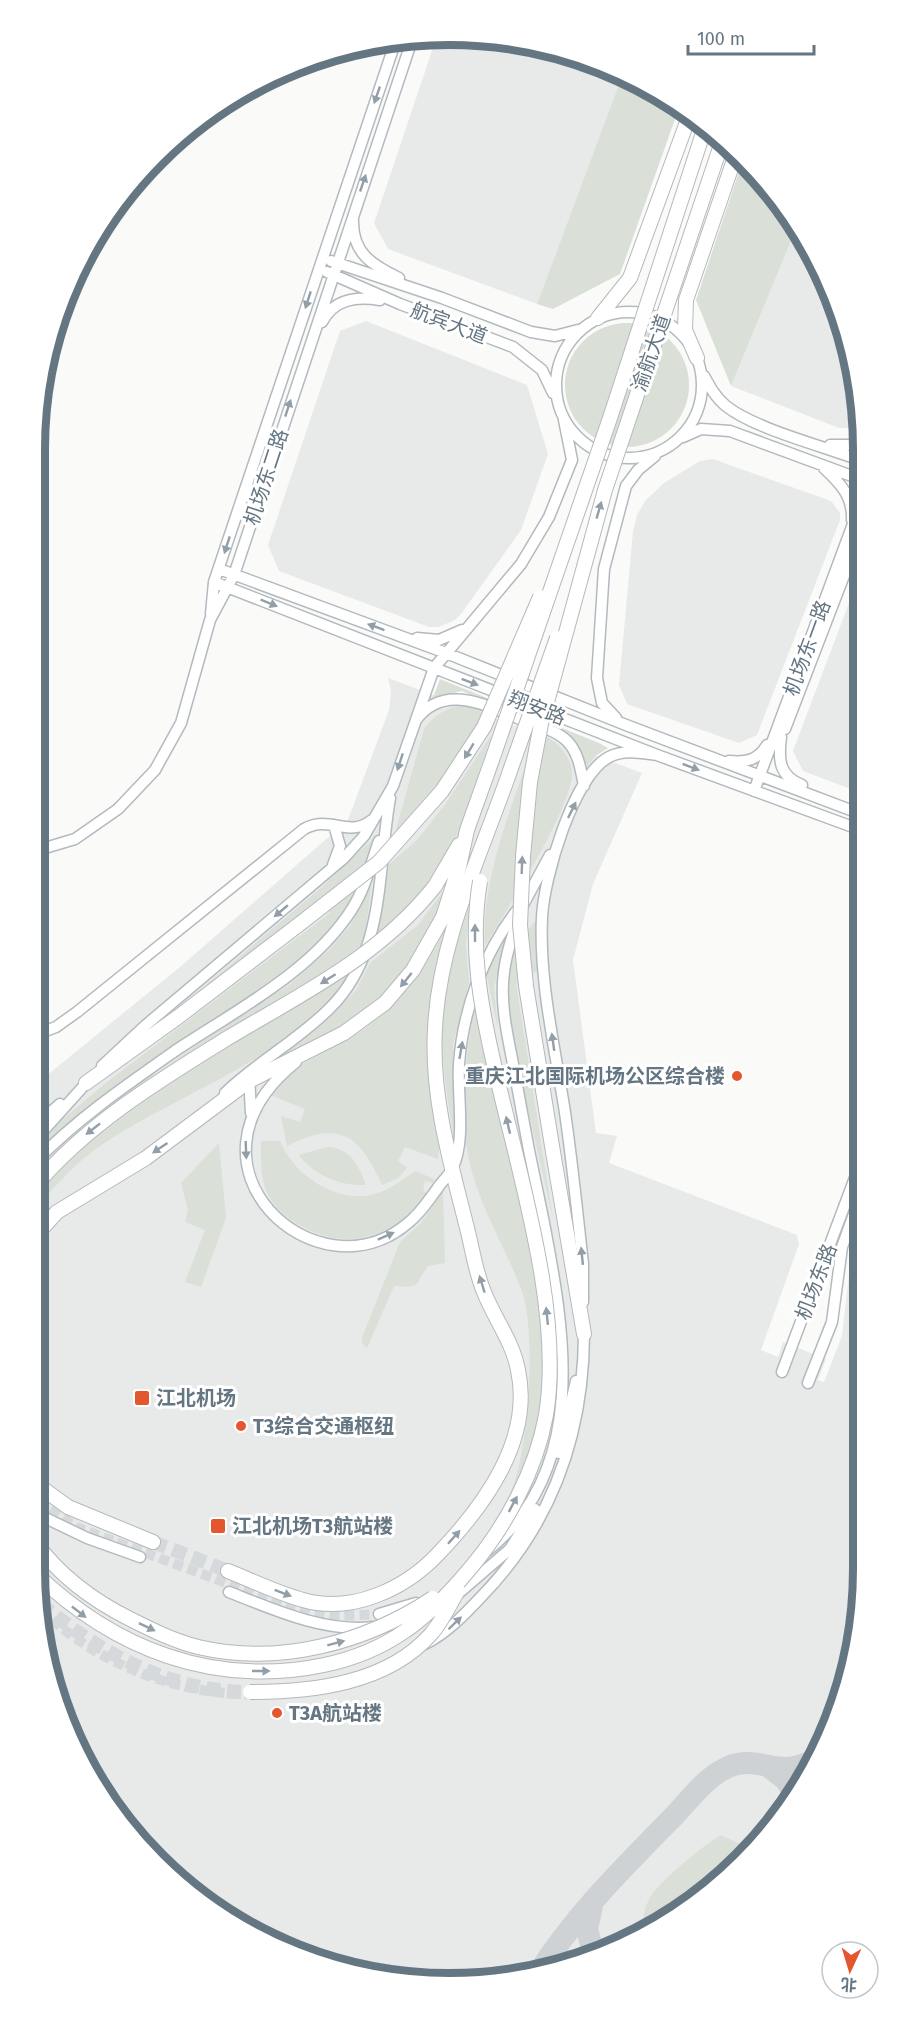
<svg xmlns="http://www.w3.org/2000/svg" width="898" height="2018" font-family="'Fira Sans','Noto Sans SC',sans-serif">
	<style>
		.built { fill: #e8e9e9 }
		.green { fill: #dadfd7 }
		.lines { fill: none; stroke-linecap: round; stroke-linejoin: round }
		.taxiway { stroke: #ced2d4; stroke-width: 22 }
		.secondary-tunnel { stroke: #d5d9db; stroke-width: 10; stroke-dasharray: 10 5; stroke-linecap: butt }
		.highway-tunnel { stroke: #d5d9db; stroke-width: 14; stroke-dasharray: 14 7; stroke-linecap: butt }
		.secondary-casing { stroke: #b3babf; stroke-width: 13 }
		.highway-casing { stroke: #b4b9bd; stroke-width: 16 }
		.secondary { stroke: #fff; stroke-width: 10 }
		.highway { stroke: #fff; stroke-width: 14 }
		.secondary-bridge-casing { stroke: #b3babf; stroke-width: 13; stroke-linecap: butt }
		.highway-bridge-casing { stroke: #b4b9bd; stroke-width: 16; stroke-linecap: butt }
		.secondary-bridge { stroke: #fff; stroke-width: 10 }
		.highway-bridge { stroke: #fff; stroke-width: 14 }
		.oneway { fill: #939fa8 }
		.poi-dot { fill: #e4572e; stroke: #fff; stroke-width: 2 }
		.labels { text-anchor: middle; stroke-width: 6; stroke-linejoin: round; paint-order: stroke }
		.street-label { font-size: 20px; fill: #657683; stroke: #fff }
		.poi-label { font-size: 20px; font-weight: bold; fill: #657683; stroke: #fff; text-anchor: start }
		.rim { fill: none; stroke: #657683; stroke-width: 8 }
	</style>
	<rect width="100%" height="100%" fill="#fafaf8"/>
	<path class="built" d="M 437,36 L 503,38 L 583,57 L 622,76 L 537,304 L 388,249 L 374,223 Z
		M 796,229 L 821,266 L 860,395 L 860,428 L 839,428 L 731,386 Z
		M 366,321 L 527,385 L 548,454 L 521,530 L 461,614 L 455,620 L 439,627 L 429,627 L 279,571 L 268,545 L 340,331 Z
		M 713,459 L 831,501 L 840,513 L 840,520 L 757,735 L 739,743 L 627,704 L 619,685 L 633,531 L 637,515 L 645,501 L 664,483 L 700,461 Z
		M 860,574 L 861,793 L 803,771 L 793,751 Z
		M 388,678 L 642,773 L 593,884 L 573,960 L 596,1133 L 617,1136 L 609,1163 L 797,1235 L 799,1244 L 761,1350 L 778,1357 L 783,1342 L 826,1359 L 818,1380 L 824,1382 L 842,1336 L 850,1267 L 862,1232 L 863,1569 L 841,1703 L 808,1776 L 761,1842 L 656,1928 L 530,1976 L 449,1983 L 368,1976 L 242,1928 L 137,1842 L 90,1776 L 57,1703 L 35,1569 L 35,1085 L 180,967 L 348,820 L 389,710 L 391,691 Z"/>
	<path class="green" d="M 622,76 L 680,105 L 620,274 L 553,309 L 537,304 Z
		M 743,160 L 761,176 L 796,229 L 731,386 L 696,300 Z
		M565 385a62 62 0 1 1 124 0a62 62 0 1 1-124 0Z
		M 440,679 L 599,743 L 608,748 L 594,757 L 587,767 L 579,748 L 568,736 L 462,691 L 433,698 Z
		M 469,705 L 485,712 C 459,758 430,797 394,837 L 424,729 C 436,713 449,706 469,705 Z
		M 537,732 C 553,737 571,754 572,772 C 573,807 506,911 485,946 C 480,876 516,798 537,732 Z
		M 492,734 L 458,834 L 417,899 L 377,937 L 389,864 L 417,840 L 444,806 Z
		M 377,835 C 368,860 362,889 347,912 C 304,973 213,1022 150,1064 L 154,1075 L 234,1019 L 288,986 L 330,949 L 350,926 L 372,879 C 368,911 367,948 350,976 C 304,1051 175,1095 103,1144 C 75,1162 56,1185 35,1210 L 35,1148 L 57,1124 L 107,1082 L 330,913 L 325,897 L 169,1016 L 322,887 Z
		M 447,886 L 443,905 L 400,979 L 365,1013 L 302,1049 L 274,1061 L 321,1026 L 338,1009 L 356,990 L 370,963 L 418,925 Z
		M 460,897 L 437,972 L 440,1140 L 438,1159 L 405,1147 L 398,1161 L 407,1168 L 398,1178 L 382,1185 C 360,1135 339,1119 287,1146 L 281,1116 L 300,1122 L 305,1109 L 268,1094 C 276,1086 283,1077 292,1071 C 313,1056 338,1047 360,1032 C 411,997 436,952 460,897 Z
		M 469,906 L 466,944 L 469,983 L 453,1044 L 455,1143 C 445,1088 436,1033 447,977 C 452,953 462,929 469,906 Z
		M 536,920 L 537,971 L 516,983 L 553,1219 L 524,1092 L 507,995 L 508,973 L 514,948 Z
		M 507,933 L 494,988 L 498,1030 L 486,972 Z
		M 475,1006 C 489,1065 502,1124 515,1184 C 539,1294 567,1407 503,1509 C 507,1500 512,1490 515,1480 C 529,1439 536,1331 522,1291 C 505,1247 479,1206 469,1160 C 458,1110 466,1055 475,1006 Z
		M 261,1141 L 280,1141 C 293,1174 337,1205 374,1194 C 390,1190 402,1180 415,1171 L 434,1179 L 434,1183 L 425,1181 L 423,1190 L 428,1195 C 395,1236 346,1254 298,1224 C 284,1216 274,1207 267,1192 C 260,1177 261,1157 261,1141 Z
		M 219,1143 L 226,1218 L 201,1287 L 185,1282 L 205,1230 L 185,1222 L 188,1210 L 181,1183 Z
		M 327,1147 C 350,1148 359,1165 366,1185 C 340,1186 315,1176 299,1155 Z
		M 443,1191 L 445,1263 L 428,1266 C 413,1285 424,1288 394,1286 L 367,1348 L 362,1343 L 362,1338 L 400,1242 L 421,1223 Z
		M 721,1835 L 742,1845 L 747,1853 L 656,1928 L 644,1933 C 641,1923 645,1905 651,1896 C 659,1882 706,1843 721,1835 Z"/>
	<g class="lines">
		<path class="taxiway" d="M 769,1767 L 786,1780 L 795,1795
			M 593,1952 L 587,1929 L 593,1901
			M 544,1970 L 569,1961
			M 539,1972 C 576,1914 625,1866 674,1816 C 690,1799 706,1777 728,1767 C 760,1753 780,1782 816,1758"/>
		<path class="secondary-tunnel" d="M 38,1501 L 76,1527 L 298,1610 L 336,1616 L 379,1614
			M 41,1610 C 98,1664 178,1696 256,1694"/>
		<path class="highway-tunnel" d="M 153,1542 L 228,1571
			M 40,1603 C 97,1652 173,1693 250,1692"/>
		<g class="secondary-casing">
			<path id="secondary" d="M 353,220 C 352,253 372,265 399,278
				M 331,261 L 442,298 L 531,332 L 555,336 L 578,330
				M 327,272 L 400,304 L 513,347 L 542,370 L 553,393
				M556 385a73 73 0 1 1 146 0a73 73 0 1 1-146 0Z
				M 322,322 C 334,299 356,296 380,300
				M 704,376 C 710,387 716,398 726,406 C 755,429 823,446 860,460
				M 683,437 L 701,429 L 730,431 L 860,479
				M 830,445 L 860,445
				M 824,468 C 840,483 853,496 852,520
				M 219,569 L 446,653 L 626,725 L 861,814
				M 214,582 L 657,755 L 861,830
				M 211,614 L 214,582 L 396,40
				M 417,638 L 439,640 L 462,630
				M 616,718 L 602,703 L 597,678 L 604,569 L 626,486 L 638,470 L 655,456
				M 416,720 C 444,682 488,706 522,720 C 537,726 557,730 568,742 C 579,754 581,771 584,786
				M 785,729 L 860,534
				M 781,737 C 778,760 779,776 802,785
				M 729,761 C 746,763 758,760 767,745
				M 754,791 L 860,505
				M 35,851 L 75,839 L 118,809 L 155,770 L 181,723 L 210,620 L 234,575 L 413,37
				M 333,865 L 340,846 L 334,825
				M 523,905 L 550,855
				M 35,1035 L 56,1027 L 77,1012 L 304,829 C 330,814 348,839 372,820
				M 175,1051 C 235,1011 313,971 352,909 C 365,889 371,863 379,841
				M 296,1062 C 167,1165 317,1301 408,1223 C 420,1214 428,1201 437,1189 C 442,1181 450,1175 453,1167 C 466,1139 457,1095 459,1064 C 463,1009 484,952 518,909
				M 102,1066 L 146,1025 L 344,858 L 364,836 L 393,786 L 434,668 L 521,564 L 549,517 L 572,460 L 564,420
				M 249,1075 L 251,1113
				M 225,1093 C 257,1062 297,1041 329,1009 C 386,954 377,871 390,798
				M 35,1126 L 60,1104
				M 35,1140 L 90,1079
				M 583,1302 L 583,1264 C 577,1211 572,1158 564,1106 C 554,1044 539,979 542,917 C 544,878 573,776 609,757 C 624,749 641,753 657,755
				M 782,1372 L 862,1159
				M 808,1383 L 832,1322 L 842,1247 L 862,1192
				M 559,1453 L 576,1381
				M 35,1498 L 38,1501
				M 35,1513 L 87,1538 L 140,1557
				M 487,1551 C 590,1469 565,1331 543,1218 C 533,1172 524,1126 516,1080 C 510,1045 499,1007 504,972 C 506,954 512,936 518,919
				M 229,1592 C 272,1609 325,1633 373,1627
				M 453,1598 L 510,1549 L 535,1509
				M 379,1614 L 416,1603
				M 425,1644 C 447,1633 464,1615 481,1597 C 554,1522 585,1430 584,1327"/>
		</g>
		<g class="highway-casing">
			<path id="highway" d="M 598,318 L 630,278 L 690,114
				M 697,358 L 685,330 L 686,300 L 736,154
				M 435,886 L 459,845
				M 86,1083 L 178,1017 L 297,926
				M 553,1152 L 584,1334
				M 35,1236 L 57,1212 L 146,1158 L 249,1081 L 344,1033 L 385,1003 L 413,970 L 443,917 L 459,867 L 467,830 L 492,760
				M 35,1483 L 68,1507 L 153,1542
				M 228,1571 C 253,1581 277,1593 303,1600 C 352,1614 405,1589 438,1554 C 484,1506 533,1440 518,1370 C 513,1342 494,1318 484,1292 C 475,1271 472,1246 466,1224 C 450,1161 431,1095 435,1029 C 439,938 482,853 511,768"/>
		</g>
		<use href="#secondary" class="secondary"/>
		<use href="#highway" class="highway"/>
		<g class="secondary-bridge-casing">
			<path id="secondary-bridge" d="M 35,1162 C 77,1119 125,1086 175,1051"/>
		</g>
		<g class="highway-bridge-casing">
			<path id="highway-bridge" d="M 492,760 L 610,418 L 705,127
				M 511,768 L 557,638
				M 297,926 L 379,862 L 442,791 L 484,727 L 540,597
				M 553,1152 L 526,986 L 520,925 L 523,856 L 530,782 L 541,724 L 605,490 L 722,142
				M 35,1186 C 86,1125 158,1081 226,1039 C 301,994 379,957 435,886
				M 35,1542 C 59,1575 94,1601 130,1619 C 152,1630 174,1641 198,1647 C 279,1666 365,1643 433,1598
				M 35,1573 C 114,1649 214,1688 324,1665 C 387,1652 427,1620 468,1571 C 505,1528 536,1471 546,1415 C 563,1313 519,1174 496,1073 C 481,1009 469,947 480,881
				M 250,1692 C 312,1692 387,1684 431,1634 C 442,1622 449,1605 458,1591"/>
		</g>
		<use href="#secondary-bridge" class="secondary-bridge"/>
		<use href="#highway-bridge" class="highway-bridge"/>
	</g>
	<defs><path id="oneway-solid" d="M-6-.8H1V-3.2L6.5 0L1 3.2V.8H-6Z" transform="scale(1.5)"/></defs>
	<g class="oneway">
		<use href="#oneway-solid" transform="translate(377 95) rotate(109)"/>
		<use href="#oneway-solid" transform="translate(363 183) rotate(-71)"/>
		<use href="#oneway-solid" transform="translate(308 300) rotate(108)"/>
		<use href="#oneway-solid" transform="translate(288 408) rotate(-72)"/>
		<use href="#oneway-solid" transform="translate(599 510) rotate(-74)"/>
		<use href="#oneway-solid" transform="translate(227 545) rotate(108)"/>
		<use href="#oneway-solid" transform="translate(269 603) rotate(22)"/>
		<use href="#oneway-solid" transform="translate(376 627) rotate(-160)"/>
		<use href="#oneway-solid" transform="translate(470 682) rotate(21)"/>
		<use href="#oneway-solid" transform="translate(469 751) rotate(121)"/>
		<use href="#oneway-solid" transform="translate(400 762) rotate(108)"/>
		<use href="#oneway-solid" transform="translate(691 767) rotate(21)"/>
		<use href="#oneway-solid" transform="translate(572 810) rotate(-64)"/>
		<use href="#oneway-solid" transform="translate(522 865) rotate(-88)"/>
		<use href="#oneway-solid" transform="translate(281 911) rotate(140)"/>
		<use href="#oneway-solid" transform="translate(475 933) rotate(-90)"/>
		<use href="#oneway-solid" transform="translate(328 979) rotate(148)"/>
		<use href="#oneway-solid" transform="translate(406 980) rotate(129)"/>
		<use href="#oneway-solid" transform="translate(553 1042) rotate(-98)"/>
		<use href="#oneway-solid" transform="translate(461 1050) rotate(-80)"/>
		<use href="#oneway-solid" transform="translate(508 1125) rotate(-103)"/>
		<use href="#oneway-solid" transform="translate(93 1129) rotate(142)"/>
		<use href="#oneway-solid" transform="translate(160 1148) rotate(146)"/>
		<use href="#oneway-solid" transform="translate(246 1150) rotate(88)"/>
		<use href="#oneway-solid" transform="translate(386 1236) rotate(-24)"/>
		<use href="#oneway-solid" transform="translate(582 1256) rotate(-96)"/>
		<use href="#oneway-solid" transform="translate(482 1284) rotate(-107)"/>
		<use href="#oneway-solid" transform="translate(547 1316) rotate(-96)"/>
		<use href="#oneway-solid" transform="translate(513 1504) rotate(-62)"/>
		<use href="#oneway-solid" transform="translate(454 1537) rotate(-48)"/>
		<use href="#oneway-solid" transform="translate(283 1593) rotate(21)"/>
		<use href="#oneway-solid" transform="translate(79 1612) rotate(38)"/>
		<use href="#oneway-solid" transform="translate(455 1623) rotate(-44)"/>
		<use href="#oneway-solid" transform="translate(147 1627) rotate(26)"/>
		<use href="#oneway-solid" transform="translate(336 1643) rotate(-15)"/>
		<use href="#oneway-solid" transform="translate(261 1671)"/>
	</g>
	<g class="poi-dot">
		<circle cx="737" cy="1076" r="6"/>
		<rect x="134" y="1390" width="16" height="16" rx="3"/>
		<circle cx="241" cy="1426" r="6"/>
		<rect x="210" y="1518" width="16" height="16" rx="3"/>
		<circle cx="277" cy="1713" r="6"/>
	</g>
	<g class="labels">
		<g class="street-label">
			<text transform="translate(449 323) rotate(21)" y="7">航宾大道</text>
			<text transform="translate(651 353) rotate(-71)" y="7">渝航大道</text>
			<text transform="translate(266 477) rotate(-72)" y="7">机场东二路</text>
			<text transform="translate(807 648) rotate(-70)" y="7">机场东一路</text>
			<text transform="translate(537 708) rotate(21)" y="7">翔安路</text>
			<text transform="translate(816 1282) rotate(-69)" y="7">机场东路</text>
		</g>
		<g class="poi-label">
			<text x="725" y="1083" text-anchor="end">重庆江北国际机场公区综合楼</text>
			<text x="156" y="1405">江北机场</text>
			<text x="253" y="1433">T3综合交通枢纽</text>
			<text x="232" y="1533">江北机场T3航站楼</text>
			<text x="289" y="1720">T3A航站楼</text>
		</g>
	</g>
	<path d="M0 0H898V2018H0ZM449 45H449A404 404 0 0 1 853 449V1569A404 404 0 0 1 449 1973H449A404 404 0 0 1 45 1569V449A404 404 0 0 1 449 45Z" fill="#fff" fill-rule="evenodd"/>
	<path class="rim" d="M449 45H449A404 404 0 0 1 853 449V1569A404 404 0 0 1 449 1973H449A404 404 0 0 1 45 1569V449A404 404 0 0 1 449 45Z"/>
	<g transform="translate(850 1970) rotate(184)"><circle r="28" fill="#ffffff" stroke="#c1c8cd" stroke-width="1.5"/>
	<path d="M0-4.5L10 22L0 15L-10 22Z" fill="#e4572e"/>
	<text y="-9" font-size="16" font-weight="bold" text-anchor="middle" fill="#657683">北</text>
	</g>
	<path d="M688 45v9h126v-9" fill="none" stroke="#657683" stroke-width="3"/>
	<text x="697" y="45" font-size="18" fill="#657683" stroke="#ffffff" stroke-width="4.5" paint-order="stroke">100 m</text>
</svg>
